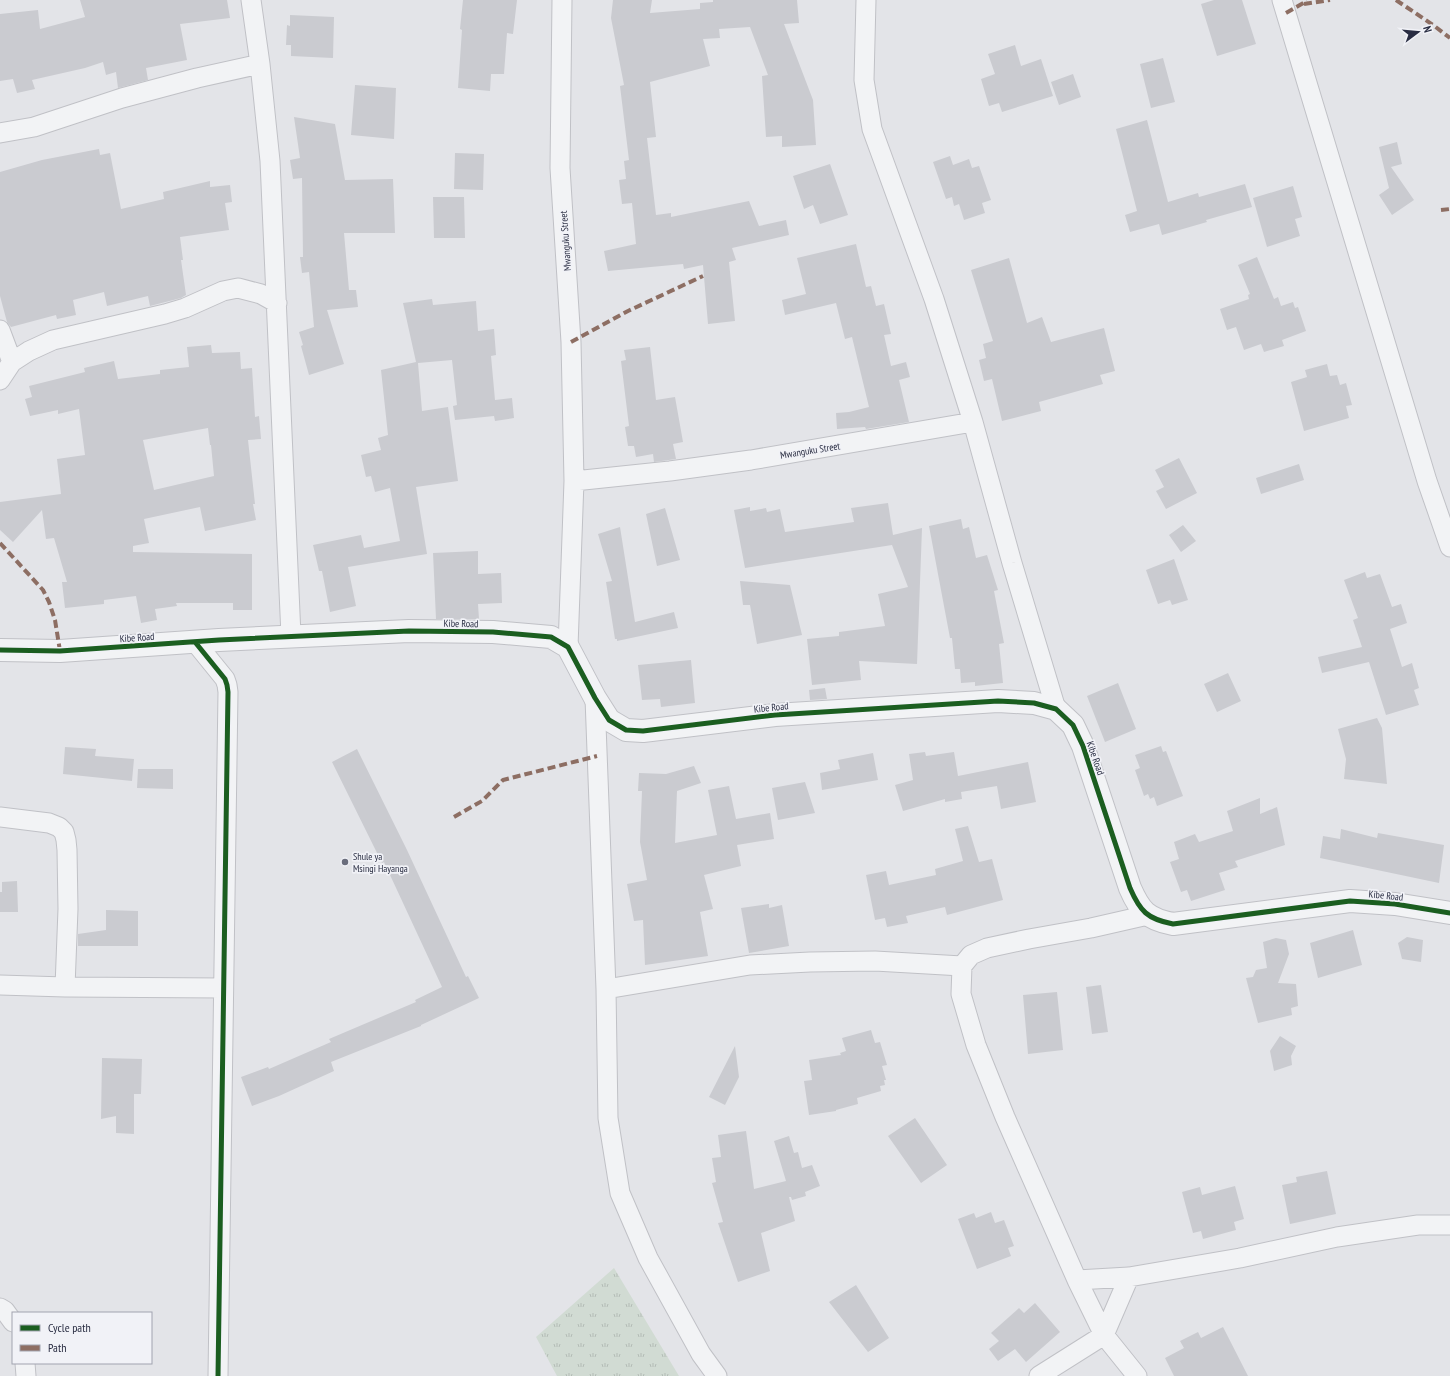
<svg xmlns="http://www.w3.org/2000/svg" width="1450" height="1376" font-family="'PT Sans Narrow',sans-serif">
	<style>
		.grass { fill: url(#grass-tufts) }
		.building { fill: #cacbd0; fill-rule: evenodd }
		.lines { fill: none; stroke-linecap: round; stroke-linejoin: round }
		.minor-casing { stroke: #c0c1c6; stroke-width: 21 }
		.tertiary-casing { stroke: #c0c1c6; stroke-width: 24 }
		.minor { stroke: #f2f3f5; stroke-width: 19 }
		.tertiary { stroke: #f2f3f5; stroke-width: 22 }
		.quiet { stroke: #8d6e63; stroke-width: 4; stroke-dasharray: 8 4; stroke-linecap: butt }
		.cycleway-casing { stroke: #f1f2f7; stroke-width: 8 }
		.cycleway { stroke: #1b5e20; stroke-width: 5 }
		.poi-dot { fill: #6a6d7c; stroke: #f1f2f7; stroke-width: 1.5 }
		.labels { text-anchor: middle; stroke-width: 3.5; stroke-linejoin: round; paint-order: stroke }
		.street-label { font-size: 10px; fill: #292d42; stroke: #f1f2f7 }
		.poi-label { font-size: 10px; fill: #292d42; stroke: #f1f2f7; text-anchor: start }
	</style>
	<defs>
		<pattern id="grass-tufts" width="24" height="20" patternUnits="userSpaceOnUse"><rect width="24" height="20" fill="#d1dbd3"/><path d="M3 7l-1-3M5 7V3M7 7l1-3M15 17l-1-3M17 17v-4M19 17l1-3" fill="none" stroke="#b3bcb6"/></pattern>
	</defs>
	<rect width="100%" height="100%" fill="#e3e4e8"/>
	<path class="grass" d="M 614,1268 L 679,1376 L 557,1376 L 536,1337 Z"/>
	<path class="building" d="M 80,0 L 227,0 L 230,18 L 180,24 L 187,60 L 146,68 L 148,80 L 118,88 L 116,72 L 106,75 L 103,62 L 85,68 L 32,80 L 35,89 L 17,93 L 13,79 L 0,81 L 0,14 L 38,10 L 40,29 L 85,17 Z
		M 463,0 L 517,0 L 513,34 L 507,33 L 504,74 L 491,74 L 490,91 L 458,88 L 462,30 L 460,29 Z
		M 613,0 L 652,0 L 650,13 L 700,9 L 700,3 L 713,2 L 713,0 L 797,0 L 799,23 L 784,24 L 813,100 L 816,145 L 782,147 L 782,136 L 766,137 L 762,76 L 768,75 L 750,27 L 719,29 L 720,38 L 703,39 L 710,66 L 650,82 L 656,137 L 647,138 L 656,215 L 671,213 L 671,217 L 749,201 L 759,226 L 786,220 L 789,235 L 732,248 L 736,260 L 729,262 L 735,321 L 708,324 L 703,265 L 684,269 L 683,264 L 608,271 L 604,251 L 636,244 L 632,203 L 622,204 L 619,180 L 626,179 L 624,161 L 629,160 L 620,86 L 624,85 L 611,18 Z
		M 1214,0 L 1242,0 L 1256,44 L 1217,56 L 1201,4 Z
		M 290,15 L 334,17 L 333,58 L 291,56 L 291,45 L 286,45 L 287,25 L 290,26 Z
		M 1015,45 L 1021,66 L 1041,59 L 1053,96 L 1002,112 L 999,103 L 989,106 L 981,79 L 995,74 L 988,54 Z
		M 1163,58 L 1175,102 L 1151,108 L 1140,64 Z
		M 1073,74 L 1081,97 L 1059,105 L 1051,82 Z
		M 355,85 L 396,88 L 394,139 L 351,135 Z
		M 294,117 L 335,124 L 345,180 L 393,179 L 395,233 L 344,233 L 349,290 L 356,290 L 358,307 L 327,310 L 344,364 L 309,375 L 301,346 L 303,345 L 299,332 L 314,327 L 309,272 L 302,273 L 300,257 L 303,257 L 302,178 L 293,179 L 290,160 L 300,158 Z
		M 1147,120 L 1168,202 L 1198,193 L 1199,197 L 1245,184 L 1252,207 L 1206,220 L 1207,222 L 1162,235 L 1159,224 L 1130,232 L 1125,215 L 1137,211 L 1116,129 Z
		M 1397,142 L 1402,164 L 1391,167 L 1414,200 L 1392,215 L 1379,195 L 1389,188 L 1379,147 Z
		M 99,149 L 100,155 L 110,153 L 121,209 L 164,199 L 163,192 L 210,181 L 210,187 L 230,185 L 232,202 L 225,203 L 229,230 L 180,237 L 183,260 L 181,260 L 186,295 L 181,298 L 150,306 L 148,296 L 107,306 L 104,292 L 73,300 L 76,315 L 57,319 L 56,315 L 11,327 L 7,322 L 0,296 L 0,172 L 42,160 Z
		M 455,153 L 484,154 L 483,190 L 454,189 Z
		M 950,156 L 953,165 L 969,159 L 972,168 L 979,166 L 991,200 L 982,203 L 985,213 L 964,220 L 959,204 L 954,206 L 952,197 L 946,199 L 933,162 Z
		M 830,164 L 848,215 L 820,224 L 813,205 L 804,209 L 793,176 Z
		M 1293,186 L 1302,217 L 1295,219 L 1300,236 L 1267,247 L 1253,198 Z
		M 433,197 L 464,197 L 465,238 L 434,238 Z
		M 856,244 L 866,287 L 871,286 L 876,306 L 884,304 L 891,334 L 884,335 L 891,366 L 906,362 L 910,377 L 899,380 L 909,422 L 866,429 L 865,427 L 837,429 L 836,413 L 849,412 L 869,407 L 852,337 L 845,339 L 836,303 L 785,315 L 782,300 L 806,294 L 797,258 Z
		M 1257,257 L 1274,299 L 1278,297 L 1281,306 L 1293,302 L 1295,308 L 1298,307 L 1306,331 L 1282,340 L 1284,346 L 1264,352 L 1261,344 L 1244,350 L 1236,327 L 1227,330 L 1220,309 L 1249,299 L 1248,295 L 1250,294 L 1238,265 Z
		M 1009,258 L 1027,323 L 1042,317 L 1051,342 L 1104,328 L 1115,371 L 1100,375 L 1103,384 L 1039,402 L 1041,411 L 1002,421 L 992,379 L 984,381 L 979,360 L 986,358 L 983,344 L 993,341 L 971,270 Z
		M 432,299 L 433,305 L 476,301 L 478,331 L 494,329 L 496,355 L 491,356 L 495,400 L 512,398 L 514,418 L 495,421 L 494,416 L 455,420 L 453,406 L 457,405 L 452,360 L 418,363 L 422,411 L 448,407 L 458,481 L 416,487 L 427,554 L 348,567 L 356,606 L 330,612 L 322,571 L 319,571 L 313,545 L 361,535 L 364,548 L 400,541 L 390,488 L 375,492 L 371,476 L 366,477 L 361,455 L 381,450 L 378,438 L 388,435 L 381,370 L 416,362 L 403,303 Z
		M 211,345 L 212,353 L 240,352 L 241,369 L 252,368 L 255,417 L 259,416 L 261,439 L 248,440 L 255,504 L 253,504 L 256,520 L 205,531 L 200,507 L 144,519 L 149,543 L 133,546 L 133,552 L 252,554 L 252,610 L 233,610 L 233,603 L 176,603 L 177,606 L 155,609 L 157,620 L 141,623 L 136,596 L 104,600 L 104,604 L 65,608 L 62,582 L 67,582 L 54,538 L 46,539 L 42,510 L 13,542 L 0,530 L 0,502 L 61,494 L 57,459 L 85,455 L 79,409 L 58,414 L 58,410 L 30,416 L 25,399 L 32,397 L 29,386 L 85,372 L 84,368 L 114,361 L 118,379 L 160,374 L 160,370 L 189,367 L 187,347 ZM 208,428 L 210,445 L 211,445 L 214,476 L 154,490 L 143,440 Z
		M 650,347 L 656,400 L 675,397 L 683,442 L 673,444 L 676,459 L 654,462 L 653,454 L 636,457 L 634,446 L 628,446 L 625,427 L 629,426 L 621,361 L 626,360 L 624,350 Z
		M 1327,364 L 1330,376 L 1337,375 L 1340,385 L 1346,383 L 1352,405 L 1346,406 L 1349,418 L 1304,431 L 1291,382 L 1307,377 L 1305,370 Z
		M 1179,458 L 1197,493 L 1166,509 L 1156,491 L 1164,487 L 1155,470 Z
		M 1299,464 L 1304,480 L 1261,494 L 1256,478 Z
		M 888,503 L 893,535 L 922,528 L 917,664 L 859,661 L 861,680 L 812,685 L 807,639 L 839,636 L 839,632 L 885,626 L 878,594 L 908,587 L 892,545 L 745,568 L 734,510 L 750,507 L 750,511 L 766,508 L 767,512 L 780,509 L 785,532 L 854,522 L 851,508 Z
		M 665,508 L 680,560 L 657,566 L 646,514 Z
		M 961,519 L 963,529 L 969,527 L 976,558 L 987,555 L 998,590 L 994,591 L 1004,643 L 999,644 L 1003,683 L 975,686 L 975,682 L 961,683 L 960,669 L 955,669 L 952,638 L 950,638 L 929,526 Z
		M 1183,525 L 1196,541 L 1181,552 L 1169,535 Z
		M 620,527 L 635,622 L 674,612 L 678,628 L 617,641 L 617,639 L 615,639 L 606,582 L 612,581 L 598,534 Z
		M 478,551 L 478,574 L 501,573 L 502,603 L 478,604 L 479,619 L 436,619 L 433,553 Z
		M 1174,559 L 1188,600 L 1172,605 L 1170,600 L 1158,604 L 1146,570 Z
		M 1365,572 L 1367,578 L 1380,574 L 1392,607 L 1401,604 L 1407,623 L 1390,629 L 1402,667 L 1412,663 L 1419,688 L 1414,690 L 1419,705 L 1386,715 L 1369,662 L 1322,673 L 1318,657 L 1362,647 L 1353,620 L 1358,618 L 1344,580 Z
		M 740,581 L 790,585 L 802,635 L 757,644 L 750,605 L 743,605 Z
		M 691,660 L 695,703 L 661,707 L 660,699 L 642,700 L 638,665 Z
		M 1228,673 L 1241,701 L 1217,712 L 1204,684 Z
		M 1118,683 L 1136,729 L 1105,742 L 1087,696 Z
		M 825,688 L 827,699 L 810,700 L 809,690 Z
		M 1377,718 L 1382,728 L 1387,784 L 1344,779 L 1346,759 L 1338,729 Z
		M 1161,746 L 1163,752 L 1166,751 L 1183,796 L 1157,806 L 1154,797 L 1150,799 L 1148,794 L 1144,796 L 1135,770 L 1140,768 L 1135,755 Z
		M 65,747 L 96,749 L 95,756 L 134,759 L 132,781 L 63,774 Z
		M 357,749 L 407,850 L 466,977 L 468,976 L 479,998 L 421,1025 L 421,1026 L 331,1062 L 334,1071 L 279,1096 L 252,1106 L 241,1077 L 268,1067 L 269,1069 L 331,1042 L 329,1039 L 416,1002 L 415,1000 L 442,987 L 384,862 L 382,863 L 332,762 Z
		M 925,752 L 926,756 L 954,752 L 958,776 L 1028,762 L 1036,802 L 1001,809 L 997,786 L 961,792 L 962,799 L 945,802 L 945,799 L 903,811 L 895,785 L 913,780 L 909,754 Z
		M 873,753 L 878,780 L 822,790 L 820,773 L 840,769 L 838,760 Z
		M 694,766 L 701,783 L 677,791 L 675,843 L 717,835 L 708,790 L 729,786 L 736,819 L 770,813 L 774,839 L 737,845 L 741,866 L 704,875 L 713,909 L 700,912 L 708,956 L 645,965 L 643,920 L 634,921 L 627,884 L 647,880 L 640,842 L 642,791 L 638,791 L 639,773 L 666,774 Z
		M 138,769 L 173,769 L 173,789 L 137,788 Z
		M 805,782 L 815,813 L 778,820 L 772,788 Z
		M 1260,798 L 1260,814 L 1277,807 L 1285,845 L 1235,861 L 1238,867 L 1219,873 L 1225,890 L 1191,901 L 1187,890 L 1181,892 L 1170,862 L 1179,859 L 1174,842 L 1195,834 L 1199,842 L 1233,831 L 1227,811 Z
		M 968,826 L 979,862 L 992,859 L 1003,900 L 947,915 L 945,907 L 906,916 L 908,923 L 887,927 L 885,918 L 875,920 L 866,875 L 886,871 L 889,885 L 936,875 L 935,869 L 963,861 L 955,829 Z
		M 1341,829 L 1377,838 L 1378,833 L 1444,845 L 1439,883 L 1320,858 L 1323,836 L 1340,839 Z
		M 17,881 L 18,912 L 0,912 L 0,892 L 2,892 L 2,882 Z
		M 769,904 L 769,908 L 782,905 L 789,946 L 749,953 L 741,908 Z
		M 106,910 L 138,911 L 138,946 L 78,946 L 78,934 L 106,930 Z
		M 1353,930 L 1362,965 L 1318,978 L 1310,943 Z
		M 1407,937 L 1423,940 L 1421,962 L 1402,959 L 1398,943 Z
		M 1276,938 L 1286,940 L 1289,954 L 1278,983 L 1296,984 L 1298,1006 L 1291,1008 L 1292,1015 L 1258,1023 L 1246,978 L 1253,977 L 1256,970 L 1267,968 L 1263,942 Z
		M 1101,985 L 1108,1032 L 1092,1034 L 1086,987 Z
		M 1057,992 L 1063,1050 L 1028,1054 L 1023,995 Z
		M 871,1030 L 875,1043 L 880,1042 L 887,1065 L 882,1066 L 886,1080 L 884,1080 L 885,1085 L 880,1086 L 881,1091 L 857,1098 L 858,1104 L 836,1110 L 836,1111 L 809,1115 L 804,1081 L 812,1080 L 809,1060 L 841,1055 L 840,1053 L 846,1051 L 842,1038 Z
		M 1280,1036 L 1296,1046 L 1291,1056 L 1292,1065 L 1274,1071 L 1270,1051 Z
		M 735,1046 L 739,1077 L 725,1105 L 709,1097 Z
		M 102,1058 L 142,1059 L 141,1094 L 134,1094 L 134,1134 L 116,1133 L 116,1116 L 101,1119 Z
		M 915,1118 L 947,1165 L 921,1183 L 888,1136 Z
		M 746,1131 L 754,1189 L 786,1181 L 774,1141 L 789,1136 L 794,1153 L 798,1152 L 802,1168 L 812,1165 L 820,1186 L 805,1192 L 806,1196 L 792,1200 L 791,1197 L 789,1197 L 795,1221 L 761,1233 L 770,1271 L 738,1282 L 718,1223 L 723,1222 L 712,1183 L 716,1182 L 712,1158 L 721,1157 L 718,1135 Z
		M 1327,1171 L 1336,1214 L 1290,1224 L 1282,1185 L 1297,1182 L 1296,1177 Z
		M 1235,1186 L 1244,1219 L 1234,1222 L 1236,1230 L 1203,1239 L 1201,1231 L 1193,1233 L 1182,1192 L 1200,1187 L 1202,1195 Z
		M 991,1212 L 995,1223 L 1004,1220 L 1014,1246 L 1008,1248 L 1011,1256 L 977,1269 L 958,1219 L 974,1213 L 976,1218 Z
		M 856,1285 L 889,1338 L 868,1352 L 829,1302 Z
		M 1035,1303 L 1060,1332 L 1026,1362 L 1015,1349 L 998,1361 L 989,1349 L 999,1341 L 991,1333 L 1019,1308 L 1024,1313 Z
		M 1223,1327 L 1248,1376 L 1174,1376 L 1165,1358 L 1184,1348 L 1180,1341 L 1198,1332 L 1201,1338 Z"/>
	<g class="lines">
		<g class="minor-casing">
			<path id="minor" d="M 251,0 L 260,64 L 270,161 L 291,636
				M 562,0 L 560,168 L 571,342 L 574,481 L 568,647
				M 866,0 L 864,80 L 872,129 L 934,299 L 973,422 L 1012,563 L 1056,709
				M 1282,0 L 1427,481 L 1450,547
				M 0,133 L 34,127 L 122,98 L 197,78 L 260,64
				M 0,330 L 12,362
				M 0,380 L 12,362 L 29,351 L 53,340 L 165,314 L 185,308 L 223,291 L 238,288 L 261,294 L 277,303
				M 574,481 L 670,471 L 751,460 L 973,422
				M 195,642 L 225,679 L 227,685 L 228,692 L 218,1376
				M 595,698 L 606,989 L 608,1118 L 620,1193 L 648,1258 L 701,1354 L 717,1376
				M 0,817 L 49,823 L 59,827 L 64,832 L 66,840 L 67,850 L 68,909 L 65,987
				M 0,985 L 65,987 L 223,988
				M 606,989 L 750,965 L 810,962 L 875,961 L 962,966
				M 1077,1280 L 1129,1277 L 1240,1258 L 1337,1237 L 1418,1225 L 1450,1225
				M 0,1308 L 5,1311 L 13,1322
				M 25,1363 L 26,1376
				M 1039,1376 L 1104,1335 L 1129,1277
				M 1137,1376 L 1104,1335 L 1077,1280 L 1005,1117 L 976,1045 L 961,994 L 962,966 L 971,955 L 987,948 L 1029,939 L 1091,928 L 1148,915"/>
		</g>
		<g class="tertiary-casing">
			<path id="tertiary" d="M 0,650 L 60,651 L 219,640 L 409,631 L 493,632 L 551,637 L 568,647 L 595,698 L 609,720 L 626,730 L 643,731 L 775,715 L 998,701 L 1034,703 L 1056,709 L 1073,725 L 1083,746 L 1130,888 C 1140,911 1147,919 1173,924 L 1350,901 L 1395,904 L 1450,913"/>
		</g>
		<use href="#minor" class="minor"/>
		<use href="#tertiary" class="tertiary"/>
		<path class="quiet" d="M 1396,0 L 1433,25 L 1450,38
			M 1304,4 L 1330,0
			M 1286,13 L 1307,1
			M 1441,210 L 1450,209
			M 571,342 L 628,311 L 703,276
			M 0,543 L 43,590 L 49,602 L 55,620 L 60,651
			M 454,817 L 482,801 L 503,780 L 597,756"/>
		<g class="cycleway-casing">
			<path id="cycleway" d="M 195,642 L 225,679 L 227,685 L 228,692 L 218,1376
				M 0,650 L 60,651 L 219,640 L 409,631 L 493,632 L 551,637 L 568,647 L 595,698 L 609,720 L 626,730 L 643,731 L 775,715 L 998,701 L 1034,703 L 1056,709 L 1073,725 L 1083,746 L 1130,888 C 1140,911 1147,919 1173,924 L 1350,901 L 1395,904 L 1450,913"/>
		</g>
		<use href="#cycleway" class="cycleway"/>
	</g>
	<circle class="poi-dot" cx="345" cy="862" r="4"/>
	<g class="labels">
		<g class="street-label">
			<text transform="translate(565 241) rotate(-94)" y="4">Mwanguku Street</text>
			<text transform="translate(810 450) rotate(-9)" y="4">Mwanguku Street</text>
			<text transform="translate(461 623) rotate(1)" y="4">Kibe Road</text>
			<text transform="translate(137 637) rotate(-4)" y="4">Kibe Road</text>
			<text transform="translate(771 707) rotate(-6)" y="4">Kibe Road</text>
			<text transform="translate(1096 758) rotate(71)" y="4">Kibe Road</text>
			<text transform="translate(1386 895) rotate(6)" y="4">Kibe Road</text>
		</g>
		<g class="poi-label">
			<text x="353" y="860">Shule ya<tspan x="353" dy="12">Msingi Hayanga</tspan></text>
		</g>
	</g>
	<rect x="12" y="1312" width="140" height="52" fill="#f1f2f7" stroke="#a1a3af"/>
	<rect x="20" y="1325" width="20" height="6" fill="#1b5e20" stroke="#a1a3af"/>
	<text x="48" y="1332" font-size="12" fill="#292d42">Cycle path</text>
	<rect x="20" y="1345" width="20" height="6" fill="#8d6e63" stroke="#a1a3af"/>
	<text x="48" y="1352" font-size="12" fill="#292d42">Path</text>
	<g transform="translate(1418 32) rotate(74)" stroke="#f1f2f7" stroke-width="3" paint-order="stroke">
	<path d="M0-3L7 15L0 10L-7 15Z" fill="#292d42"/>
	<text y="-6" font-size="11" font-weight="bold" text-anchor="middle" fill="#292d42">N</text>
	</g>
</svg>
